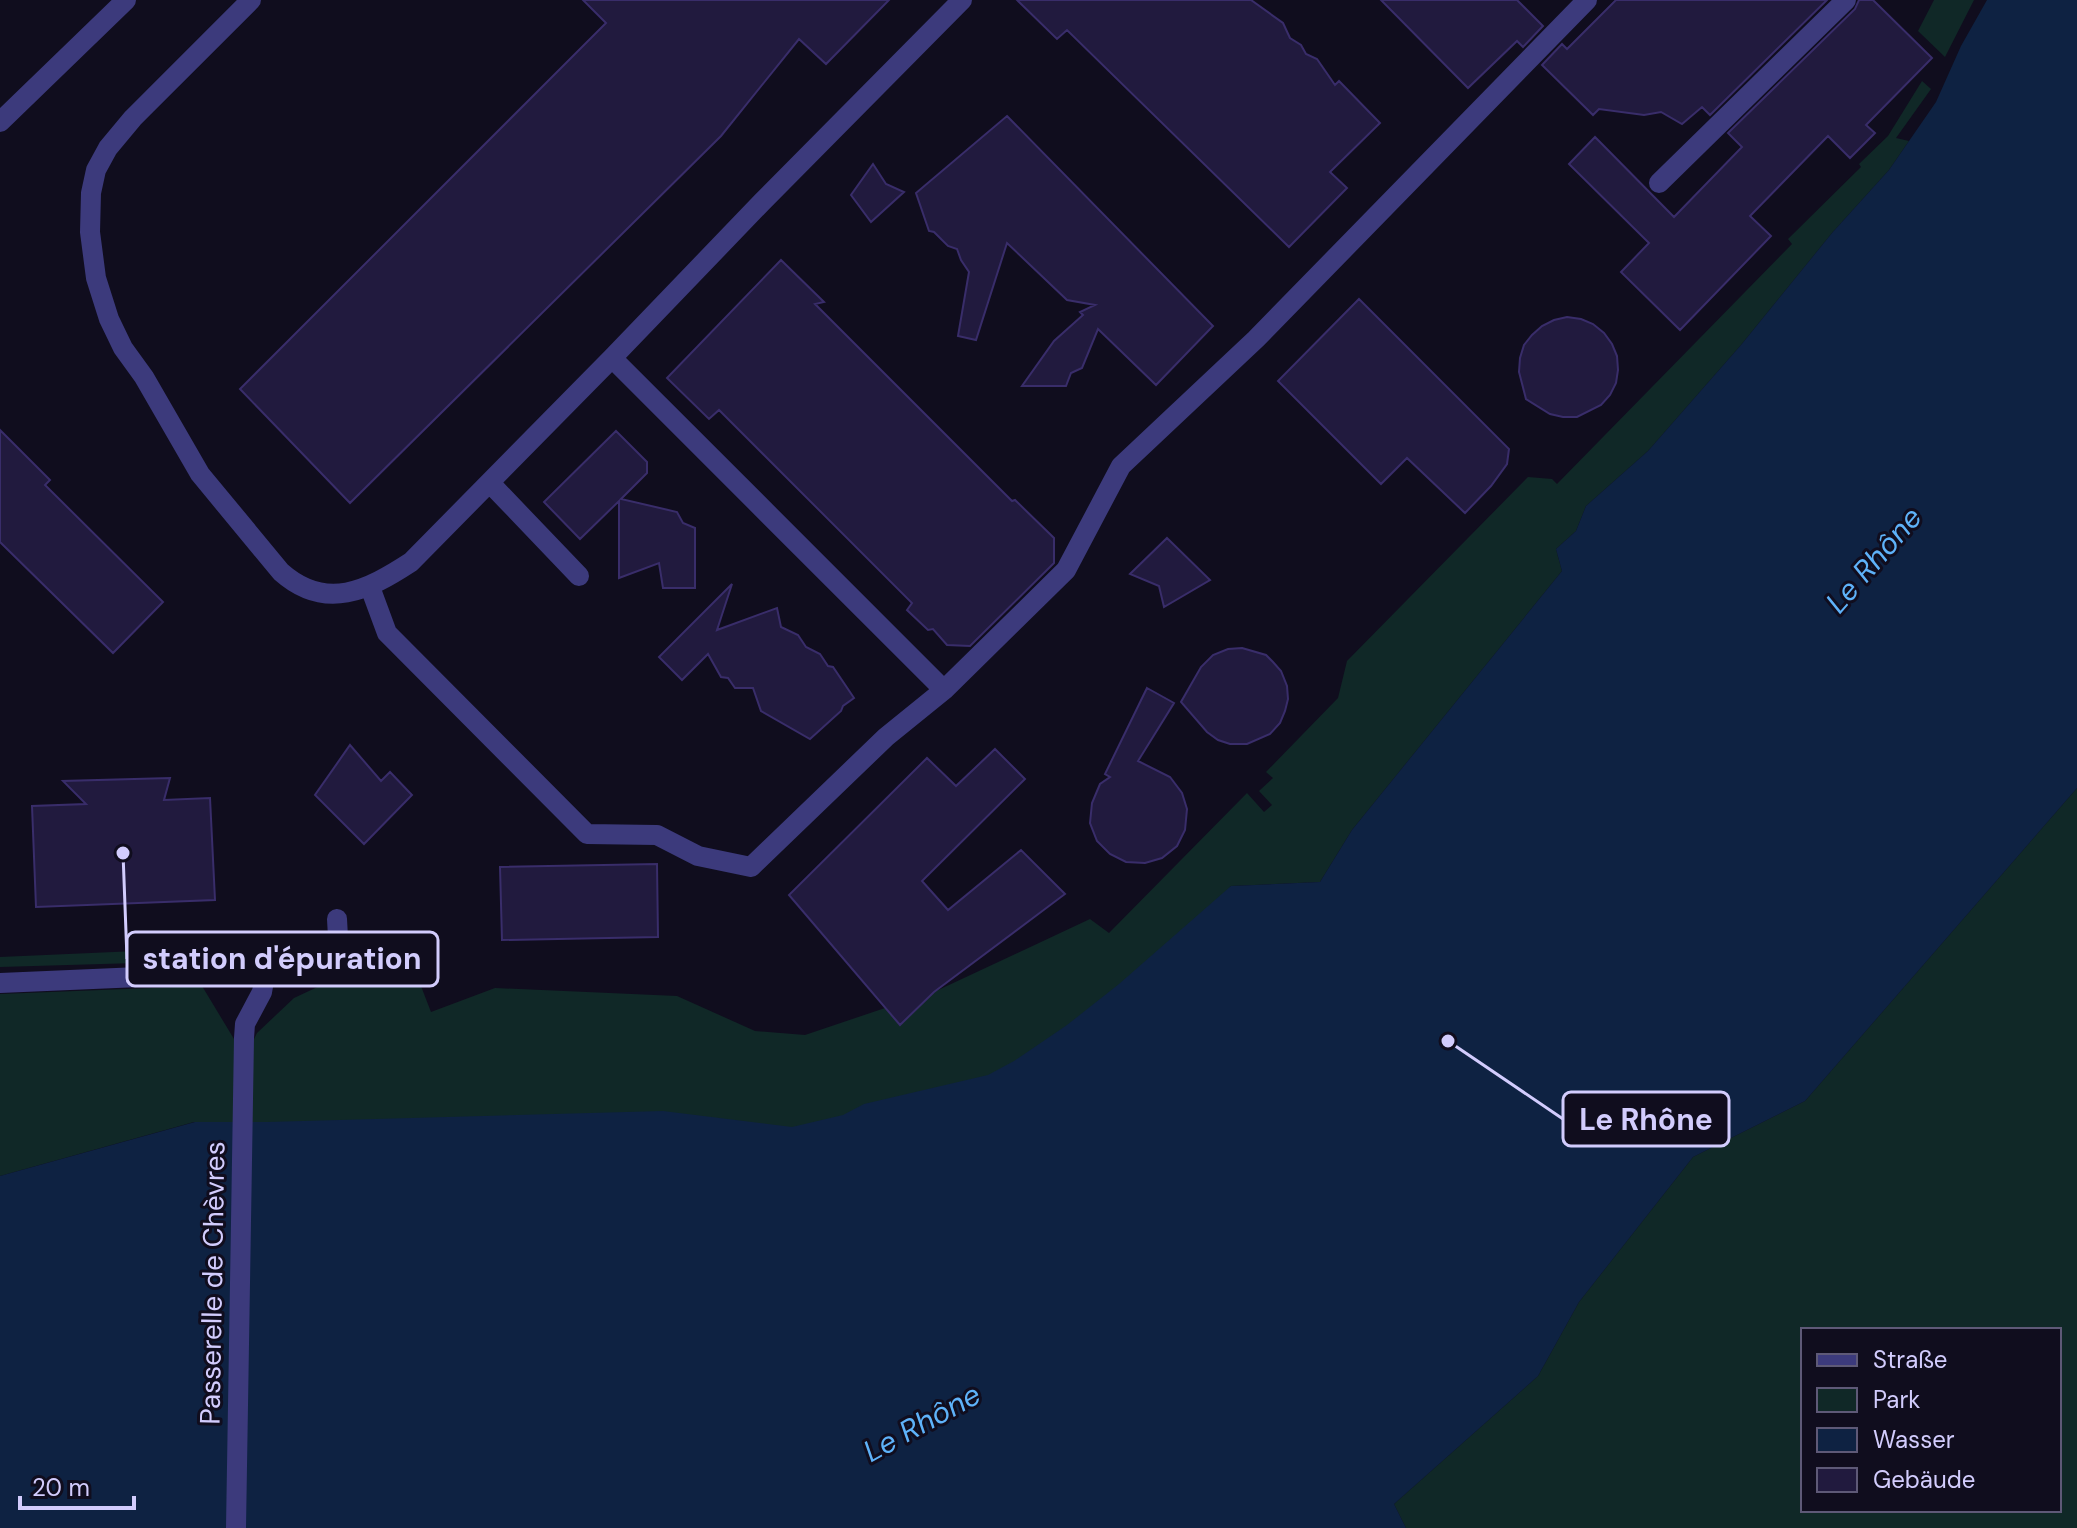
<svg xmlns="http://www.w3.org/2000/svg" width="2077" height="1528" font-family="'DM Sans',sans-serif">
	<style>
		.green { fill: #102827; fill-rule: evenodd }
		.water { fill: #0e2242 }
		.building { fill: #211a3e; stroke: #392d6a; stroke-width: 2 }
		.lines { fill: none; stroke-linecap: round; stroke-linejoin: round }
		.minor { stroke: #3c3a7c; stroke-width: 20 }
		.labels { text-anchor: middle; stroke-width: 6; stroke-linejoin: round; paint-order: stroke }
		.street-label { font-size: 28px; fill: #d2ccfd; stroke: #100d1e }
		.water-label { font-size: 30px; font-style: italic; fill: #5eb2f9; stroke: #100d1e }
		.leader { fill: none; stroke: #d2ccfd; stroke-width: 3 }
		.callout-dot { fill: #d2ccfd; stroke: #100d1e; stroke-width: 3 }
		.callout { fill: #100d1e; stroke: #d2ccfd; stroke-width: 3 }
		.callout-label { font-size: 30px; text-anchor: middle; font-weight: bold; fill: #d2ccfd }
	</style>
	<rect width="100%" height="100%" fill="#100d1e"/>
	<path class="green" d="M 1934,0 L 1974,0 L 1945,57 L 1918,31 Z
		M 1922,81 L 1931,89 L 1896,138 L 1909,141 L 1889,170 L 1832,233 L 1741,345 L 1648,451 L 1586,506 L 1576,531 L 1556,549 L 1562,571 L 1352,830 L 1320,882 L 1231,886 L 1131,1006 L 824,1164 L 194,1122 L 0,1176 L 0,994 L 202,986 L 234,1039 L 254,1039 L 257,1033 L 294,998 L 326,983 L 348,952 L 402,937 L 431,1012 L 495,988 L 677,996 L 755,1031 L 805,1035 L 885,1008 L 900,1025 L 934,992 L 1090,919 L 1109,933 L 1247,793 L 1264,812 L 1272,805 L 1259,791 L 1273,778 L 1266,772 L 1338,698 L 1347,661 L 1528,477 L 1552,479 L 1557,484 L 1792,244 L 1788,239 L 1861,167 L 1859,164 L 1888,136 Z
		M 2077,788 L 2077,1528 L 1406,1528 L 1394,1504 L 1538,1376 L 1579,1302 L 1693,1157 L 1805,1101 ZM 1803,1330 L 2059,1330 L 2059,1510 L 1803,1510 Z
		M 276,945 L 274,959 L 0,967 L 0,957 Z"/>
	<path class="water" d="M 1987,0 L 2077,0 L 2077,788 L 1805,1101 L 1693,1157 L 1579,1302 L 1538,1376 L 1394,1504 L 1406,1528 L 0,1528 L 0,1176 L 195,1122 L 267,1122 L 663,1111 L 792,1127 L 843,1115 L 864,1104 L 988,1075 L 1014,1061 L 1067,1025 L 1119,984 L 1231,886 L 1320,882 L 1352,830 L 1562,571 L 1556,549 L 1576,531 L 1586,506 L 1648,451 L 1741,345 L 1832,233 L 1889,170 L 1936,102 L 1961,46 Z"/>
	<path class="building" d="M 583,0 L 889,0 L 826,64 L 799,39 L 721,136 L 350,503 L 240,389 L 606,23 Z
		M 1017,0 L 1251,0 L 1283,23 L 1290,38 L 1301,45 L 1306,54 L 1317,59 L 1335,85 L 1339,81 L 1380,123 L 1330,172 L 1347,188 L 1289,247 L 1067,30 L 1057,39 Z
		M 1381,0 L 1517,0 L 1543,26 L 1523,47 L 1517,41 L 1468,88 Z
		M 1616,0 L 1827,0 L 1710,115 L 1702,107 L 1682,124 L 1661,112 L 1644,115 L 1599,109 L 1593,115 L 1542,65 L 1562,44 L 1567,49 Z
		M 1859,0 L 1873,0 L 1932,58 L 1866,125 L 1875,133 L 1850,158 L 1828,136 L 1750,216 L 1771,236 L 1680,330 L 1621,272 L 1649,243 L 1569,164 L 1595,137 L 1674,217 L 1742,147 L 1728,133 L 1855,9 Z
		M 1007,116 L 1213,326 L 1156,385 L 1098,329 L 1082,368 L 1071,373 L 1066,386 L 1022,386 L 1054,341 L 1083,315 L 1080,312 L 1095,305 L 1067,300 L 1007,243 L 976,340 L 958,336 L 969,272 L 961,260 L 957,249 L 948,246 L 934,232 L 929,231 L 916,193 Z
		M 873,164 L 886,184 L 904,192 L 871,222 L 851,195 Z
		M 781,260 L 824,302 L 815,304 L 1012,501 L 1015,500 L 1054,538 L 1054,563 L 970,646 L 947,645 L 933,629 L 928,630 L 907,610 L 912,603 L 719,410 L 709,419 L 667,378 Z
		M 1359,299 L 1509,449 L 1507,464 L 1491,486 L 1465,513 L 1407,458 L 1381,484 L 1278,381 Z
		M 1567,317 L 1581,319 L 1593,324 L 1604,333 L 1612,344 L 1617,356 L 1618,370 L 1616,383 L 1610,395 L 1601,405 L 1577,417 L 1563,417 L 1550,414 L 1526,399 L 1519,372 L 1520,358 L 1524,345 L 1532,335 L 1542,326 L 1554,320 Z
		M 0,430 L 50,480 L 45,485 L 163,602 L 113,653 L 0,542 Z
		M 616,431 L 647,462 L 647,473 L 621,499 L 677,512 L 683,523 L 695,528 L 695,588 L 663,588 L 659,563 L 619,578 L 619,501 L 580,539 L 544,502 Z
		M 1167,538 L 1210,580 L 1164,607 L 1159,586 L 1130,574 Z
		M 732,584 L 717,630 L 777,608 L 781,627 L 798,635 L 806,647 L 820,654 L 828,666 L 833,667 L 854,698 L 843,706 L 841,711 L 810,739 L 761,711 L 753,688 L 735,688 L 728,678 L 721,677 L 708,654 L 682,680 L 659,657 Z
		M 1242,648 L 1266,655 L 1273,662 L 1281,671 L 1287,686 L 1288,699 L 1285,711 L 1280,723 L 1270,734 L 1247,744 L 1230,744 L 1218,740 L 1207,732 L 1181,702 L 1201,667 L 1213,655 L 1228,649 Z
		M 1147,688 L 1174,703 L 1138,761 L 1170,777 L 1182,793 L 1187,809 L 1185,830 L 1177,846 L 1162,858 L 1145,863 L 1126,862 L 1110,854 L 1097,841 L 1090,823 L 1092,803 L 1100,784 L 1110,777 L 1105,774 Z
		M 350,745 L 381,781 L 390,772 L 412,795 L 364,844 L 315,795 Z
		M 995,749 L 1025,779 L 922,881 L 948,910 L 1021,850 L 1065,894 L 934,992 L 900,1025 L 789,895 L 927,758 L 956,786 Z
		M 170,778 L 164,800 L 210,798 L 215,900 L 36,907 L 32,806 L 86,804 L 63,781 Z
		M 657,864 L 658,937 L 502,940 L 500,867 Z"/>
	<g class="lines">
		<path class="minor" d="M 251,0 L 133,118 L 108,148 L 96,170 L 91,193 L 90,232 L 96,278 L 109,319 L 123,348 L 144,377 L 200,474 L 281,572 C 326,612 368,590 411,562 L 612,358 L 762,202 L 962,0
			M 0,122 L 126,0
			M 1659,183 L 1846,0
			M 612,358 L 944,690
			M 490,483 L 579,576
			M 370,587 L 387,633 L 587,834 L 657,835 L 698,856 L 751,867 L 886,737 L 944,690 L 1066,570 L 1121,466 L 1256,339 L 1587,0
			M 0,983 L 209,974 L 265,974 L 300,969 L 338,937 L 337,919
			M 236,1528 L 244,1038 L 245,1024 L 262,992 L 265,974"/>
	</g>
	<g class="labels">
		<g class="street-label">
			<text transform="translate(212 1283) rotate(-89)" y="10">Passerelle de Chèvres</text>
		</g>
		<g class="water-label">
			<text transform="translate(1874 560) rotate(-49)" y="10">Le Rhône</text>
			<text transform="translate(922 1423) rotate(-29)" y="10">Le Rhône</text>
		</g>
	</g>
	<path class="leader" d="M123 853L127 959M1448 1041L1563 1119"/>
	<g class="callout-dot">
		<circle cx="123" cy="853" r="8"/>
		<circle cx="1448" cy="1041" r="8"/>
	</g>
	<g class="callout">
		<rect x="127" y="932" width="311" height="54" rx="8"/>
		<rect x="1563" y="1092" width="166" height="54" rx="8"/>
	</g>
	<g class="callout-label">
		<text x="282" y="969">station d'épuration</text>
		<text x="1646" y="1130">Le Rhône</text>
	</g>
	<rect x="1801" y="1328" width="260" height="184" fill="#100d1e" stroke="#5e5977" stroke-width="2"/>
	<rect x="1817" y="1354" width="40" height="12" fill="#3c3a7c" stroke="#5e5977" stroke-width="2"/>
	<text x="1873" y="1368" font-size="24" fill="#d2ccfd">Straße</text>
	<rect x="1817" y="1388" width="40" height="24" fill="#102827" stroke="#5e5977" stroke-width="2"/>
	<text x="1873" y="1408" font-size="24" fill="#d2ccfd">Park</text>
	<rect x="1817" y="1428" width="40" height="24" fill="#0e2242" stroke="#5e5977" stroke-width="2"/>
	<text x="1873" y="1448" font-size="24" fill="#d2ccfd">Wasser</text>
	<rect x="1817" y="1468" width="40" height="24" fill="#211a3e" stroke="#5e5977" stroke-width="2"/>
	<text x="1873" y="1488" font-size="24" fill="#d2ccfd">Gebäude</text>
	<path d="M20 1496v12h114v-12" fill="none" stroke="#d2ccfd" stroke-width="4"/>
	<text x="32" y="1496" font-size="24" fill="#d2ccfd" stroke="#100d1e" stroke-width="6" paint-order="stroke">20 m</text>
</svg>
